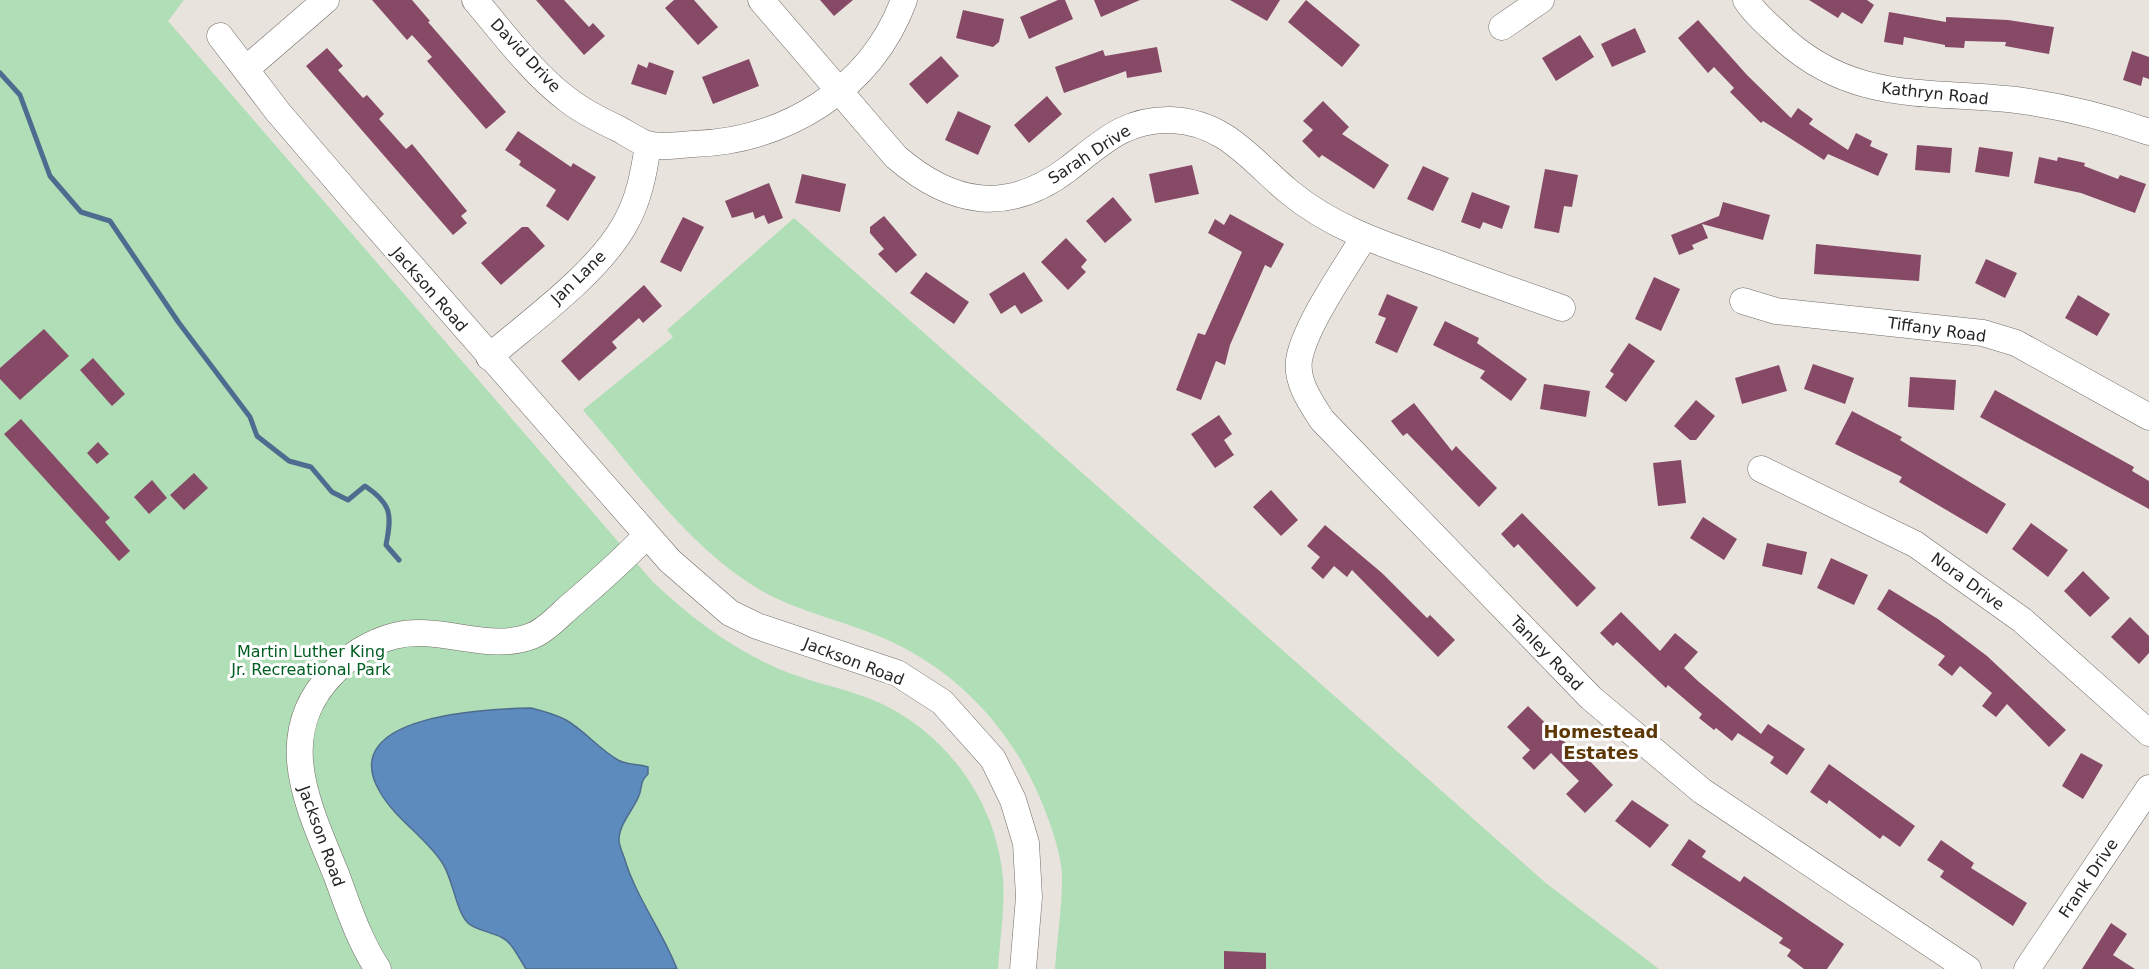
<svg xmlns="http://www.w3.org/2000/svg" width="2149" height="969" font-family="'DejaVu Sans',sans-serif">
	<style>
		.green { fill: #b0deb6 }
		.water { fill: #5e8bbd; stroke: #4e6c8f; stroke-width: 1.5 }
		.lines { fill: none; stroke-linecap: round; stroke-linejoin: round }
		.stream { stroke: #4e6c8f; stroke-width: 5 }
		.building { fill: #874a66 }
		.minor-casing { stroke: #716c67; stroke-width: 27 }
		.minor { stroke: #fff; stroke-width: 26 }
		.labels { text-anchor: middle; stroke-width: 6; stroke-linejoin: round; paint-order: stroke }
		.street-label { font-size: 16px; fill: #272523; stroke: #fff }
		.park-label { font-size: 16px; fill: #005e22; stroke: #fff }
		.neighbourhood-label { font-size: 18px; font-weight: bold; fill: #5d3706; stroke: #fff }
	</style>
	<rect width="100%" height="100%" fill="#e9e3de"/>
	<path class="green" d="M 0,0 L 184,0 L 168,21 L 653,582 C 690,617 731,648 779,669 C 811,683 846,688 878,702 C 948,734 996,802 1003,878 C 1005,908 1000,939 998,969 L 0,969 Z
		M 794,218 L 1547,884 L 1659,969 L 1055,969 C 1057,939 1062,908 1062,878 C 1062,860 1055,838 1049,821 C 1021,740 963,672 883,638 C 838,618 791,611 749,583 C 683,540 635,470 583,410 L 673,337 L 667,330 Z"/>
	<path class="water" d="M 531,708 C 543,711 555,714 566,720 C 585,731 599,749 618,760 C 629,766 637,763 648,767 L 648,774 C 639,782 643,788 638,798 C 632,811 619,825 619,840 C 619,845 622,852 624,857 C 636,898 662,930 677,969 L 526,969 C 519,958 512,942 501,937 C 491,932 475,930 468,923 C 456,911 453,880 443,864 C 426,837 396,820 380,792 C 334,714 489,709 531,708 Z"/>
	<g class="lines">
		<path class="stream" d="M 0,73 L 20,95 L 50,176 L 81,212 L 110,221 L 179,323 L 250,417 L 257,436 L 289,461 L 311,467 L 332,492 L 348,500 L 365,486 C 392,504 392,515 386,545 L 399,560"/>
	</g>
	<path class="building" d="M 372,0 L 412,0 L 430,21 L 428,22 L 506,112 L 486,129 L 427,61 L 432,57 L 412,35 L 407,40 Z
		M 536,0 L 564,0 L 589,27 L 593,23 L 605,36 L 584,55 Z
		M 674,0 L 694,0 L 718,27 L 698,45 L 665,8 Z
		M 820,0 L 853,0 L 834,16 Z
		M 1058,0 L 1065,0 L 1073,19 L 1029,39 L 1020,17 Z
		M 1094,0 L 1140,0 L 1101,17 Z
		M 1230,0 L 1280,0 L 1267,21 Z
		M 1306,0 L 1360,45 L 1342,67 L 1288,22 Z
		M 1809,0 L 1867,0 L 1874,5 L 1862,24 L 1842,12 L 1838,18 Z
		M 963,10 L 1004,19 L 999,42 L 993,47 L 956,38 Z
		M 1889,12 L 1946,22 L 1946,17 L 2008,20 L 2054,27 L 2049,54 L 2005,46 L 2006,42 L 1965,41 L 1964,48 L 1945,47 L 1945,45 L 1904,37 L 1903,45 L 1884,42 Z
		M 1698,20 L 1747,75 L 1791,118 L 1798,108 L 1813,119 L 1809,124 L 1848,150 L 1856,133 L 1872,141 L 1870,146 L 1888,154 L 1878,176 L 1828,154 L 1824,160 L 1763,121 L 1761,123 L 1730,92 L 1734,88 L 1714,67 L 1708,73 L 1678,38 Z
		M 1635,28 L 1646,52 L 1612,67 L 1601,44 Z
		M 1580,35 L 1594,57 L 1556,81 L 1542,58 Z
		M 1157,47 L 1162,72 L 1127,78 L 1126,71 L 1064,93 L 1055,67 L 1103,50 L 1105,56 Z
		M 327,48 L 343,66 L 338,70 L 363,98 L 367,95 L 384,114 L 379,119 L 406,149 L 412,144 L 467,211 L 461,216 L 467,223 L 453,235 L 306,66 Z
		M 2132,51 L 2149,57 L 2149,79 L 2143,77 L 2141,86 L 2123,80 Z
		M 941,56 L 959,76 L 927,104 L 909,84 Z
		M 749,59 L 759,86 L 713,104 L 702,77 Z
		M 649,62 L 674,71 L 666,95 L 631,84 L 638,64 L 647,68 Z
		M 1047,96 L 1062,114 L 1029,143 L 1014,125 Z
		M 1323,101 L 1349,127 L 1342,134 L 1389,165 L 1374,189 L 1322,155 L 1319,158 L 1302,141 L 1313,130 L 1303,121 Z
		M 958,111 L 991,126 L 978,155 L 945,140 Z
		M 518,131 L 571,167 L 573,163 L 596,177 L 568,221 L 546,206 L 556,190 L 519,165 L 521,161 L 505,150 Z
		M 1917,145 L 1952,148 L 1950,173 L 1915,170 Z
		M 1979,147 L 2013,152 L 2009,177 L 1975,172 Z
		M 2039,157 L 2057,161 L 2058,157 L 2085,163 L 2084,166 L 2118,179 L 2120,175 L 2146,184 L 2135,213 L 2081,193 L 2034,183 Z
		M 1192,165 L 1199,194 L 1155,203 L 1149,174 Z
		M 1423,166 L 1449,178 L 1433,211 L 1407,199 Z
		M 1545,169 L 1578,175 L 1572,207 L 1564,206 L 1559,233 L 1534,228 Z
		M 802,174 L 846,184 L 840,212 L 795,203 Z
		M 769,183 L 783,218 L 768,224 L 764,215 L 755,219 L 753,212 L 732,218 L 725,201 Z
		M 1472,192 L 1510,206 L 1502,229 L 1483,222 L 1480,229 L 1461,222 Z
		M 1113,197 L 1132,220 L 1105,243 L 1086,221 Z
		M 1723,202 L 1770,215 L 1763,240 L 1702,224 L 1708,238 L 1692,245 L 1694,249 L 1679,255 L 1671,235 L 1719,216 Z
		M 1230,214 L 1284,244 L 1271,268 L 1265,265 L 1230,345 L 1225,365 L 1216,361 L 1201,400 L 1176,390 L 1198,333 L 1205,335 L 1242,252 L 1208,233 L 1215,219 L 1224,225 Z
		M 884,216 L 917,255 L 896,273 L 878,254 L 884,249 L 870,233 L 870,227 Z
		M 683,217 L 704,227 L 681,272 L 660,262 Z
		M 522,227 L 528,227 L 545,246 L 501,285 L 481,263 Z
		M 1066,238 L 1087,260 L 1081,267 L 1086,272 L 1068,290 L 1041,262 Z
		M 1816,244 L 1921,255 L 1919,281 L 1814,274 Z
		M 1986,259 L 2017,273 L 2005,298 L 1975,283 Z
		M 926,272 L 969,302 L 954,324 L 910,293 Z
		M 1024,272 L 1043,301 L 1021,314 L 1015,305 L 1001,314 L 989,294 Z
		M 1654,277 L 1680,289 L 1661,331 L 1635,319 Z
		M 644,285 L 662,306 L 643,323 L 639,318 L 612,342 L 617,348 L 579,381 L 561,361 Z
		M 1387,294 L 1418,307 L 1397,353 L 1375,343 L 1386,318 L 1378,315 Z
		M 2078,295 L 2110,314 L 2097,336 L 2065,318 Z
		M 1445,321 L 1479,338 L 1477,343 L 1527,379 L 1511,401 L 1480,378 L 1485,371 L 1433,345 Z
		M 44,329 L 69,356 L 20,400 L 0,379 L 0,368 Z
		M 1629,343 L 1655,361 L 1626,402 L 1605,387 L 1614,374 L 1610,371 Z
		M 93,358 L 125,394 L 112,406 L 80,370 Z
		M 1813,364 L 1854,378 L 1845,404 L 1804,389 Z
		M 1779,365 L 1787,391 L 1742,404 L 1735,378 Z
		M 1910,377 L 1956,380 L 1954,410 L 1908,407 Z
		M 1544,384 L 1590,391 L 1586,417 L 1540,409 Z
		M 1995,390 L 2134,467 L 2132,471 L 2149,481 L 2149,509 L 1980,417 Z
		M 1696,400 L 1715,416 L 1696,440 L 1690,440 L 1674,426 Z
		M 1414,403 L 1452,451 L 1456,446 L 1497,488 L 1479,507 L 1407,433 L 1403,436 L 1391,421 Z
		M 1852,411 L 1902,437 L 1900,440 L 2006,504 L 1987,534 L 1899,482 L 1902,477 L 1835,444 Z
		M 1219,415 L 1232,434 L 1224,440 L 1234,455 L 1215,468 L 1191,434 Z
		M 21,419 L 110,518 L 105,522 L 130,551 L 119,561 L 4,434 Z
		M 98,442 L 109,454 L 97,464 L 87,453 Z
		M 1681,460 L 1686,503 L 1658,506 L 1653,463 Z
		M 194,473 L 208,488 L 184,510 L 170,495 Z
		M 152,480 L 167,498 L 149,514 L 134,497 Z
		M 1271,490 L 1298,520 L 1281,536 L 1253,507 Z
		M 1522,513 L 1596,588 L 1577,607 L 1518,544 L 1514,548 L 1501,534 Z
		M 1703,517 L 1737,539 L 1724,560 L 1690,538 Z
		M 2031,523 L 2068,550 L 2048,577 L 2012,549 Z
		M 1325,525 L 1382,573 L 1427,618 L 1430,615 L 1455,640 L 1438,657 L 1352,570 L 1347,577 L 1334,566 L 1323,579 L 1311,568 L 1320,557 L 1307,546 Z
		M 1767,543 L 1807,552 L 1802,575 L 1762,566 Z
		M 1831,558 L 1868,575 L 1854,605 L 1817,588 Z
		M 2083,571 L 2110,598 L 2090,617 L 2064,591 Z
		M 1889,589 L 1938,619 L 1987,656 L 2066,730 L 2049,747 L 2007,704 L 1996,717 L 1982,706 L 1992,693 L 1960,666 L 1952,676 L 1938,665 L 1945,656 L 1877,609 Z
		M 1621,612 L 1660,651 L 1675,633 L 1698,652 L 1684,668 L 1699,682 L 1761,734 L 1768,724 L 1805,749 L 1787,775 L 1770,763 L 1774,757 L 1738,733 L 1732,741 L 1716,728 L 1714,730 L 1699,718 L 1702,714 L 1668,685 L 1666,688 L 1617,642 L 1613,646 L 1600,633 Z
		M 2130,617 L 2149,636 L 2149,653 L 2139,664 L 2111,637 Z
		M 1528,706 L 1581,758 L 1584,755 L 1613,785 L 1585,813 L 1566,794 L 1579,781 L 1551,753 L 1534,770 L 1522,758 L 1530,750 L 1507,727 Z
		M 2081,753 L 2103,765 L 2083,799 L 2062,786 Z
		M 1829,764 L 1915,826 L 1900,847 L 1883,835 L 1880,839 L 1829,800 L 1827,804 L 1810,792 Z
		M 1632,800 L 1669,825 L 1650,848 L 1615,821 Z
		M 1689,839 L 1706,851 L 1702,857 L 1740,882 L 1744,876 L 1844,944 L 1827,969 L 1804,969 L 1787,956 L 1791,950 L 1779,943 L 1783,938 L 1671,865 Z
		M 1941,840 L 1974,863 L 1971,868 L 2027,903 L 2013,926 L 1940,877 L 1944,871 L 1927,860 Z
		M 2111,923 L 2127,934 L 2113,955 L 2135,969 L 2082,969 Z
		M 1224,951 L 1266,953 L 1266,969 L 1224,969 Z"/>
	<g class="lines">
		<g class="minor-casing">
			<path id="minor" d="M 475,0 C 504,34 532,73 568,100 C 583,112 602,121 619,129 C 628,134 638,141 647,144 C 660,148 679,145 693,144 C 785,141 871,89 904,0
				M 761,0 L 896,157 C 952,205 1007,215 1068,169 C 1103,142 1125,119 1171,120 C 1225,122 1251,160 1288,191 C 1331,227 1382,244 1434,262 C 1477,278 1519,293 1562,308
				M 1746,0 C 1754,13 1766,23 1777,33 C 1850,104 1925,90 2016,100 C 2062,106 2106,117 2149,132
				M 1502,27 L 1541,0
				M 220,36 L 278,112 L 357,204 L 670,561 L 730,613 L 757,626 L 897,673 L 942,702 L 993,759 L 1013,800 L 1026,843 L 1029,897 L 1023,969
				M 246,69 L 326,0
				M 1364,237 C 1345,269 1305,325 1299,360 C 1296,382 1311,403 1322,420 L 1591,698 L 1702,791 L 1968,969
				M 1743,301 L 1776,311 L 1983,333 L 2016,343 L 2149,417
				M 489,357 C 531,321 598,273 625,224 C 639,200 644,172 648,145
				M 1761,469 L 1915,544 L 2022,620 L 2149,733
				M 378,969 C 359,941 348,906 336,874 C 308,805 272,735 333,673 C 349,656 371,642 394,636 C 440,624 490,654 534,635 C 547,629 559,616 569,607 C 596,584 622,561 646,536
				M 2027,969 L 2149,788"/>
		</g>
		<use href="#minor" class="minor"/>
	</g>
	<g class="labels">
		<g class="street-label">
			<text transform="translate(526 55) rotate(47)" y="6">David Drive</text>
			<text transform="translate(1935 93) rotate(6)" y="6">Kathryn Road</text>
			<text transform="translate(1089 154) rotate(-33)" y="6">Sarah Drive</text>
			<text transform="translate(578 277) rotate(-44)" y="6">Jan Lane</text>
			<text transform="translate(430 289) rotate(49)" y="6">Jackson Road</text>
			<text transform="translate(1937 329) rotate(8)" y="6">Tiffany Road</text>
			<text transform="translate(1968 581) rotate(36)" y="6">Nora Drive</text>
			<text transform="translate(1547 653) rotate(46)" y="6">Tanley Road</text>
			<text transform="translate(854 661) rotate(21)" y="6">Jackson Road</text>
			<text transform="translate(322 836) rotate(70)" y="6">Jackson Road</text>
			<text transform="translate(2088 878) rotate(-56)" y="6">Frank Drive</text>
		</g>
		<g class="park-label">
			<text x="311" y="657">Martin Luther King<tspan x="311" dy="18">Jr. Recreational Park</tspan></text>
		</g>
		<g class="neighbourhood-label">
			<text x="1601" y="738">Homestead<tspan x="1601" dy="21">Estates</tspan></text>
		</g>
	</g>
</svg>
